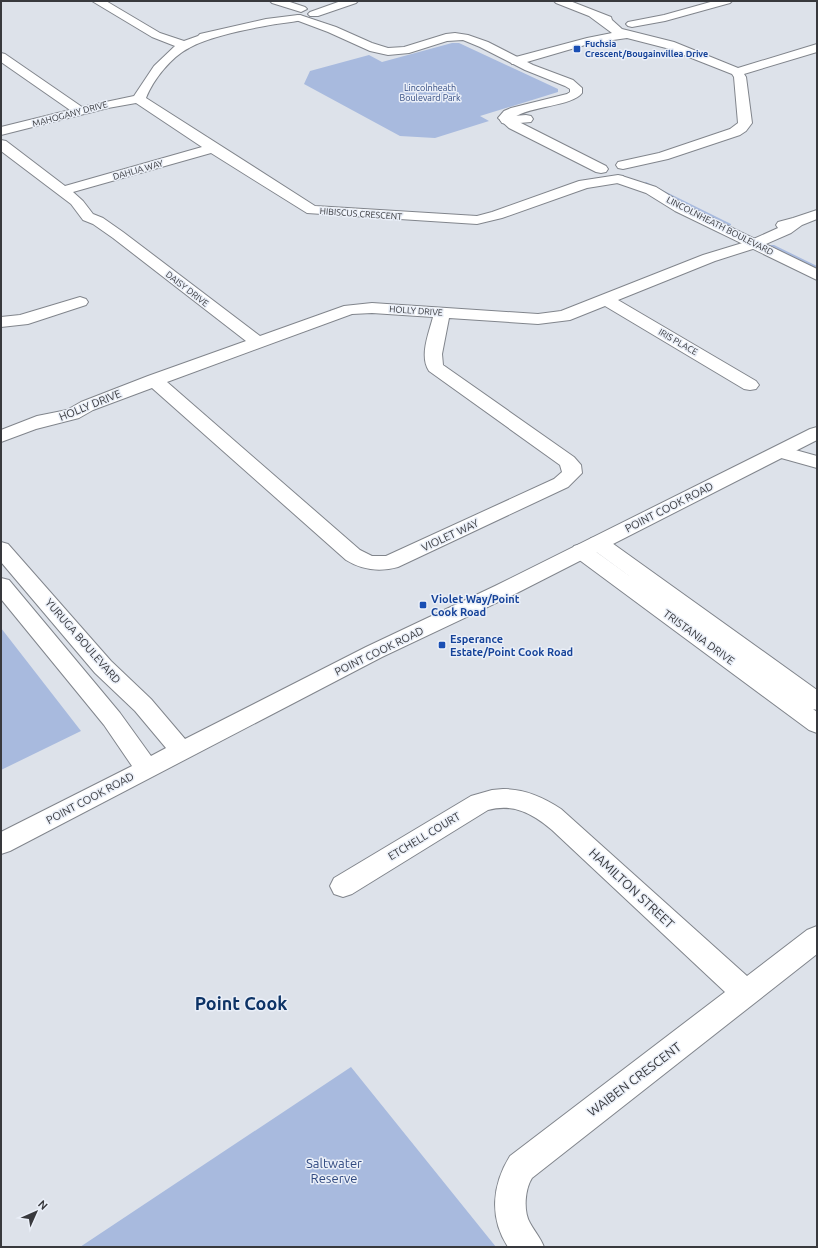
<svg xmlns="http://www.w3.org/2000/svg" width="818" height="1248" font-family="Ubuntu,sans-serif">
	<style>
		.green { fill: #a8bade }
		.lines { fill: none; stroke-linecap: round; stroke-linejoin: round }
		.street-casing { stroke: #81858c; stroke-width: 2 }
		.secondary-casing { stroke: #81858c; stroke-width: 2 }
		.street { fill: #fff; fill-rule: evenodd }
		.secondary { fill: #fff; fill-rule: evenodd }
		.transit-dot { fill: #1a4fb4; stroke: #eaeff8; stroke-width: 1.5 }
		.labels { text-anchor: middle; stroke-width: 3; stroke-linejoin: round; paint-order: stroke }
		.far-transit-label { font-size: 9px; font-weight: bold; fill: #164399; stroke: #eaeff8; text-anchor: start }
		.far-park-label { font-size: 9px; fill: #314a80; stroke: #eaeff8 }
		.far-street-label { font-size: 9px; fill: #38393d; stroke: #eaeff8 }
		.street-label { font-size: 11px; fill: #38393d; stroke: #eaeff8 }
		.transit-label { font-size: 11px; font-weight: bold; fill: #164399; stroke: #eaeff8; text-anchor: start }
		.near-street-label { font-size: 13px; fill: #38393d; stroke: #eaeff8 }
		.near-park-label { font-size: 13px; fill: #314a80; stroke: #eaeff8 }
		.near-district-label { font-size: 18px; font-weight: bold; fill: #0d3366; stroke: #eaeff8 }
	</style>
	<rect width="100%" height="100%" fill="#dde2ea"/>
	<path class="green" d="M 452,43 L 459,43 L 558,89 L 558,92 L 480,116 L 489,121 L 435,138 L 400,136 L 304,84 L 310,71 L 369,55 L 382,62 Z
		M 646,182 L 731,224 L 731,225 L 726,227 L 643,184 Z
		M 767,245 L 774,245 L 817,266 L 817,273 Z
		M 1,628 L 81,731 L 1,770 Z
		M 351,1067 L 496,1247 L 80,1247 Z"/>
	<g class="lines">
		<g class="street-casing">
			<path id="street" d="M 92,1 L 106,1 L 160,33 L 184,41 L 198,36 L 200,34 L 266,19 L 298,15 L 302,16 L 304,18 L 302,20 C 290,23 278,23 265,26 C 243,30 208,37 189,48 C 171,57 153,80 146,98 L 315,206 L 477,216 L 492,212 L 579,181 L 618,175 L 623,176 L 625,179 L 623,182 L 618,183 L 587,188 L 502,218 L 477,224 L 307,213 L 211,153 L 73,192 L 83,201 L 93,214 L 103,218 L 123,232 L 260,336 L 344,306 L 372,303 L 538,314 L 561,311 L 703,255 L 749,241 L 778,228 L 776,225 L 778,222 L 793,218 L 817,210 L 817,219 L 802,225 L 791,233 L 759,247 L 715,261 L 618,300 L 756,381 L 759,385 L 756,389 L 750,390 L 744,389 L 605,306 L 570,320 L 538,324 L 449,318 L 442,354 L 443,365 L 574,457 L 581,465 L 582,473 L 568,487 L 398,567 C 380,572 362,570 346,560 L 152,388 L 93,410 L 79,418 L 36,429 L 1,442 L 1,430 L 37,416 L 67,410 L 81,402 L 148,376 L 246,341 L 113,238 L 93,224 L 83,220 L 71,204 L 1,151 L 1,140 L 6,141 L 65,186 L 202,147 L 136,103 L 108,108 L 1,135 L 1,127 L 70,110 L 1,62 L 1,53 L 5,54 L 82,107 L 134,96 L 154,66 L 175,46 L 152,37 ZM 372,313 L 433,317 C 429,333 419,356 429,371 L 560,465 L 562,472 L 554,479 L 386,556 L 372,556 L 360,550 L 167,382 L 352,314 Z
				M 341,1 L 358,1 L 356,3 L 318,16 L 310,16 L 308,14 L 310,12 Z
				M 554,1 L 570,1 L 611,17 L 612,20 L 622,29 L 674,42 L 738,68 L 817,44 L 817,52 L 744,74 L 746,77 L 752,123 L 746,131 L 740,135 L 668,159 L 623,169 L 618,168 L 616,165 L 618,162 L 659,153 L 730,129 L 738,123 L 734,77 L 732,74 L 666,48 L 627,38 L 592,43 L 520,64 L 512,64 L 510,61 L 512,58 L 587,38 L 612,33 L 589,16 L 556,3 Z
				M 714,1 L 732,1 L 730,3 L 665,21 L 632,27 L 628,26 L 626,24 L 628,22 L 664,15 Z
				M 526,115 L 531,116 L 533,119 L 531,122 L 507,124 L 502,123 L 500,120 L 502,117 Z
				M 80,297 L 86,299 L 88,302 L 86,305 L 28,324 L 1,327 L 1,317 L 20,315 Z
				M 781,446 L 817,456 L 817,468 L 774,456 L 772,452 L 774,448 Z
				M 598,537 L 605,538 L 817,690 L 817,710 L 813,709 L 817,712 L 817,733 L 809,730 L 574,556 L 571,551 L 574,546 L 581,544 L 588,546 L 639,583 L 591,548 L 588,543 L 591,538 Z
				M 503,789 C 525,789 543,797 561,809 L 747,976 L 807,930 L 817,926 L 817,954 L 532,1178 C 525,1189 523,1211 530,1223 C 535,1232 540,1237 544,1247 L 508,1247 C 489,1218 492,1185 510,1156 L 725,992 L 552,830 C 533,814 514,803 488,810 L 352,894 L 343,897 L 334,894 L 330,886 L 334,878 L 471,796 L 492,790 Z"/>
		</g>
		<g class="secondary-casing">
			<path id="secondary" d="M 270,1 L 287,1 L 305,7 L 307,9 L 301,12 L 272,3 Z
				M 300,15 L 336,27 L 372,43 L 388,48 L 404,47 L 446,34 L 455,33 L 468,35 L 488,42 L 533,65 L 573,80 L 582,88 L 582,93 C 573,106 530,106 513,118 L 519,122 L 606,166 L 608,169 L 606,172 L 601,173 L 596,172 L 509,128 L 498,118 L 504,111 L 511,108 L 567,94 L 570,92 L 570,89 L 565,86 L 525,70 L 480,47 L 463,40 L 447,41 L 409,53 L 388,55 L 370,51 L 328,32 L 296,20 L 294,18 L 296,16 Z
				M 622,176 L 656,187 L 685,205 L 817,269 L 817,280 L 675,211 L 646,193 L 617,183 L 615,180 L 617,177 Z
				M 817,427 L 817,440 L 511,596 L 382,657 L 10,851 L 1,854 L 1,832 L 132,766 L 104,725 L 1,599 L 1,578 L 9,580 L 120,713 L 151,756 L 166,748 L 135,711 L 95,673 L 1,562 L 1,542 L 8,544 L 111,661 L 151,699 L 185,739 L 366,647 L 495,586 L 810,429 Z"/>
		</g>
		<use href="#street" class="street"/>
		<use href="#secondary" class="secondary"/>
	</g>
	<g class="transit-dot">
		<rect x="573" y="45" width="8" height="8" rx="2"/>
		<rect x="419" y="601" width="8" height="8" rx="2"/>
		<rect x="438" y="641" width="8" height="8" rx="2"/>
	</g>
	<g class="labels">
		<g class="far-transit-label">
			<text x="585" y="47">Fuchsia<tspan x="585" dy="10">Crescent/Bougainvillea Drive</tspan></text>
		</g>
		<g class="far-park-label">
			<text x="430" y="91">Lincolnheath<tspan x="430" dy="10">Boulevard Park</tspan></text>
		</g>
		<g class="far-street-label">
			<text transform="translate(70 114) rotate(-15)" y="3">MAHOGANY DRIVE</text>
			<text transform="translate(138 170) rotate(-16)" y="3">DAHLIA WAY</text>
			<text transform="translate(361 214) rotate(4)" y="3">HIBISCUS CRESCENT</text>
			<text transform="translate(720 226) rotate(27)" y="3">LINCOLNHEATH BOULEVARD</text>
			<text transform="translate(187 289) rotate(38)" y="3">DAISY DRIVE</text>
			<text transform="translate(416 311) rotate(4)" y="3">HOLLY DRIVE</text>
			<text transform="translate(678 342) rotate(30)" y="3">IRIS PLACE</text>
		</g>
		<g class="street-label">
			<text transform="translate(90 405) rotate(-22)" y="4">HOLLY DRIVE</text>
			<text transform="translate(669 507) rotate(-27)" y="4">POINT COOK ROAD</text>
			<text transform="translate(450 535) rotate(-25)" y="4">VIOLET WAY</text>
			<text transform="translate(699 637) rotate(36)" y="4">TRISTANIA DRIVE</text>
			<text transform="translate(83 641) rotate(49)" y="4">YURUGA BOULEVARD</text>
			<text transform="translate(379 651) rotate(-26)" y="4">POINT COOK ROAD</text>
			<text transform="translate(90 798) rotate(-28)" y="4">POINT COOK ROAD</text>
			<text transform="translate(424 836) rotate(-31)" y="4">ETCHELL COURT</text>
		</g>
		<g class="transit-label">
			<text x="431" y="603">Violet Way/Point<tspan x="431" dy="13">Cook Road</tspan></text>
			<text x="450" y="643">Esperance<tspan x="450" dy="13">Estate/Point Cook Road</tspan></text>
		</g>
		<g class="near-street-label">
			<text transform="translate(632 888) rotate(43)" y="5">HAMILTON STREET</text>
			<text transform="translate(634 1079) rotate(-37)" y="5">WAIBEN CRESCENT</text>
		</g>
		<g class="near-park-label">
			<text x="334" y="1168">Saltwater<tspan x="334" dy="15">Reserve</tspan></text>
		</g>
		<g class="near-district-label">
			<text x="241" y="1010">Point Cook</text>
		</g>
	</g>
	<rect width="818" height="1248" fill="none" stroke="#38393d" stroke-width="4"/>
	<g transform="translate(36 1212) rotate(45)" stroke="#eaeff8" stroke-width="3" paint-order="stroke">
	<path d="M0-3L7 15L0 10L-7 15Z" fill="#38393d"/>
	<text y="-6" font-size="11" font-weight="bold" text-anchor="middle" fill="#38393d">N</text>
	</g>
</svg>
